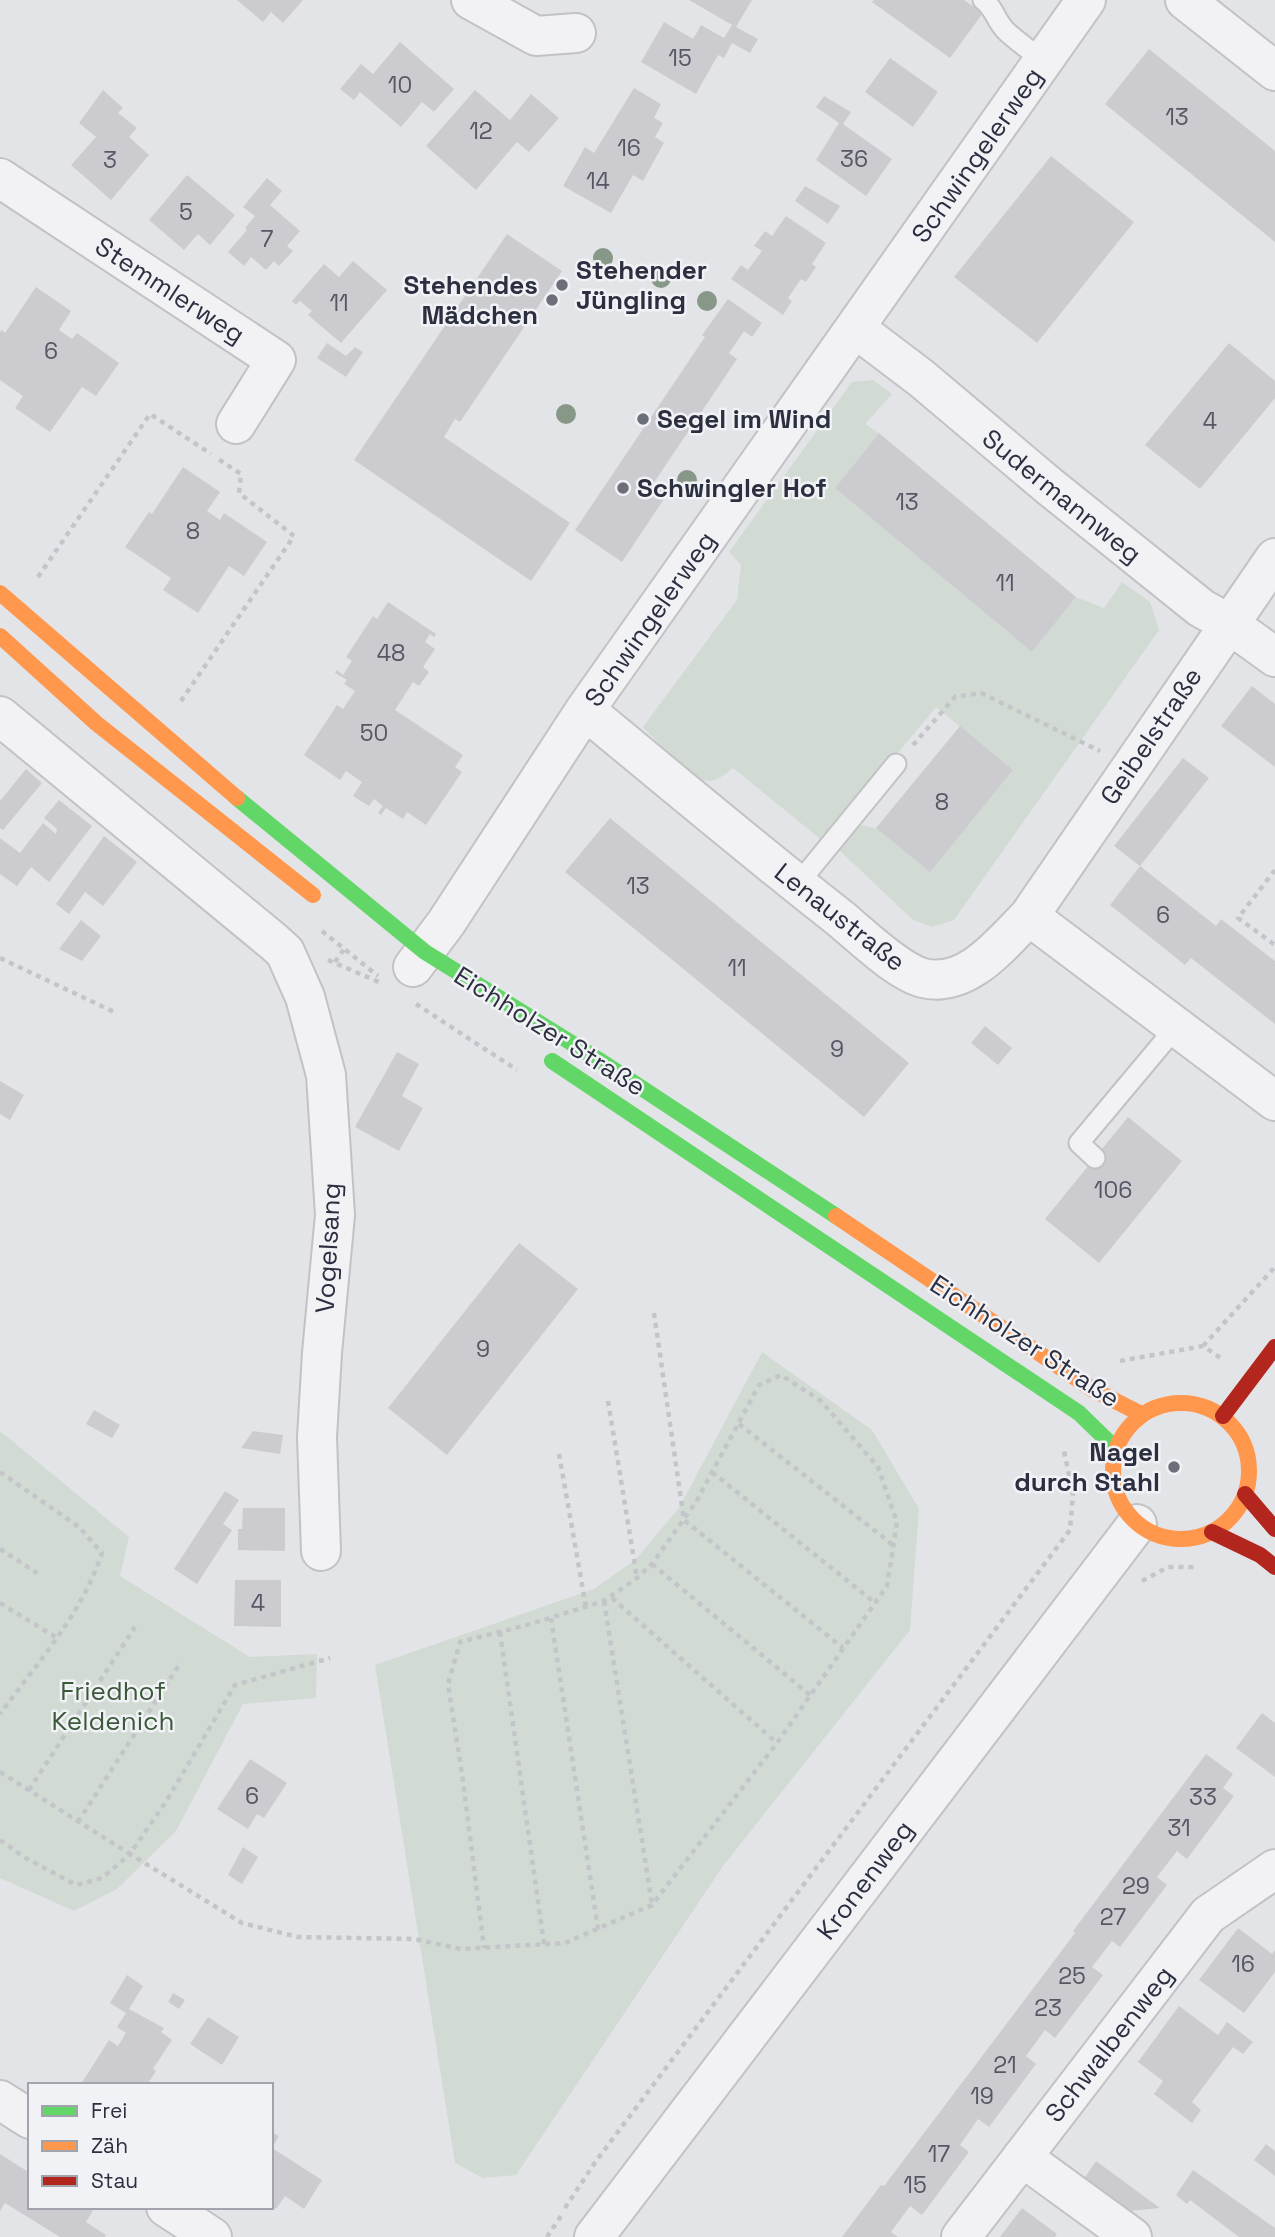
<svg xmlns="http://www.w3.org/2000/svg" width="1275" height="2237" font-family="'Space Grotesk',sans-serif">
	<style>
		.green { fill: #d2dad4 }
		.building { fill: #ccccd0 }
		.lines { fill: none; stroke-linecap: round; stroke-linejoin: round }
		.lane-casing { stroke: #c2c2c6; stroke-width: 23 }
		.street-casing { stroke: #c2c2c6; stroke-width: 42 }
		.path { stroke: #c4c5c9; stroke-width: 4.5; stroke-dasharray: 5 5; stroke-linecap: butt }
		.lane { stroke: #f2f2f4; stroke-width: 19 }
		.street { stroke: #f2f2f4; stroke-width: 38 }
		.fast { stroke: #63d668; stroke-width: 16 }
		.slow { stroke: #ff974d; stroke-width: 16 }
		.jam { stroke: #b3261e; stroke-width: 16 }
		.tree { fill: #879888 }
		.poi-dot { fill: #6c6e7a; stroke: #f1f2f6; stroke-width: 2.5 }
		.labels { text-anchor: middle; stroke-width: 5; stroke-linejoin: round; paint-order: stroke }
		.number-label { font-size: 23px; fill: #555764 }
		.street-label { font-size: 26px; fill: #2c2f3f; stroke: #f1f2f6 }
		.poi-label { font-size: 26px; font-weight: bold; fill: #2c2f3f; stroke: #f1f2f6; text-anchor: start }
		.park-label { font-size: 26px; fill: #3b593a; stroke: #f1f2f6 }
	</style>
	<rect width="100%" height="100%" fill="#e3e4e8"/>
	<path class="green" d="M 873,380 L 892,394 L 865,424 L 879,433 L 835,488 L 1032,652 L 1076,597 L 1104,608 L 1122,582 L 1150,602 L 1159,630 L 954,920 L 932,927 L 913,920 L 838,849 L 861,825 L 876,828 L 930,871 L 1013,770 L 936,707 L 824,842 L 733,768 C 726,774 717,781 708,781 C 690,781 656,740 643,727 L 737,600 L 741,565 L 729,552 L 852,382 Z
		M 762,1352 L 872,1430 L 919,1509 L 910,1630 L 723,1866 L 516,2175 L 483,2178 L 455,2163 L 375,1665 L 594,1589 L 636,1559 L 679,1508 Z
		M 0,1431 L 129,1537 L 120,1576 L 250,1657 L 317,1654 L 316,1698 L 243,1704 L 176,1831 L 117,1889 L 74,1911 L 0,1878 Z"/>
	<path class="building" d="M 237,0 L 303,0 L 283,23 L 271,12 L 263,22 Z
		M 689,0 L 752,0 L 736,27 L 758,39 L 750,53 L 732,43 L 724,58 L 718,55 L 696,94 L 641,62 L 664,22 L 693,39 L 701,25 L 724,38 L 732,25 Z
		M 874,0 L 964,0 L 983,13 L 950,58 L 872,2 Z
		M 400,42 L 454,89 L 434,112 L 422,102 L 401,127 L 360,92 L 354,100 L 340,89 L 361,64 L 373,74 Z
		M 1149,49 L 1275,151 L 1275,242 L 1105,104 Z
		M 890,58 L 938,92 L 913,127 L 865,92 Z
		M 634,88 L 661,104 L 654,118 L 663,123 L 655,137 L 664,143 L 643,181 L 633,175 L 611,213 L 563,186 L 585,147 L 594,153 Z
		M 103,90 L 123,108 L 118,113 L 137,128 L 129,137 L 149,155 L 111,200 L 71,165 L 96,137 L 79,123 Z
		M 475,90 L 510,120 L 531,94 L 559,118 L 529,152 L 517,142 L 476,190 L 426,146 Z
		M 824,96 L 851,112 L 843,124 L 892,159 L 866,196 L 816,160 L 839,123 L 816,107 Z
		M 1051,156 L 1134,222 L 1037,343 L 954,277 Z
		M 187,175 L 235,215 L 210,245 L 198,234 L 184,250 L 149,220 Z
		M 267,178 L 282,191 L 270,205 L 300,231 L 287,246 L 293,251 L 279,266 L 274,261 L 266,270 L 251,257 L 244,266 L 228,252 L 247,230 L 245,228 L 255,216 L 243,207 Z
		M 805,186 L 840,206 L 828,224 L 795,201 Z
		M 786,216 L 826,243 L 812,264 L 816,267 L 806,282 L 801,279 L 788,298 L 792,301 L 783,315 L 731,279 L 741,265 L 748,270 L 762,251 L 754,246 L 765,231 L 772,236 Z
		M 507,234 L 562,271 L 460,422 L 455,419 L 444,437 L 570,523 L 531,581 L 354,460 Z
		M 353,261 L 387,290 L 341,343 L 308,315 L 312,311 L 300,301 L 296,305 L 292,301 L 324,264 L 339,277 Z
		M 36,287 L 71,311 L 59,330 L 72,339 L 77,333 L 119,363 L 96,396 L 82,387 L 50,432 L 15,408 L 23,396 L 0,380 L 0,332 L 2,330 L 5,333 Z
		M 728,299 L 762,323 L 752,337 L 744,331 L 729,353 L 737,359 L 653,484 L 668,493 L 622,562 L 575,530 L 705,337 L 702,335 Z
		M 327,343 L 346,356 L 355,347 L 363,352 L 346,377 L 317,358 Z
		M 1229,343 L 1275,381 L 1275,398 L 1200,489 L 1145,445 Z
		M 879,433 L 1076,597 L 1032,652 L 835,488 Z
		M 183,467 L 220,492 L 207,511 L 220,520 L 224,513 L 267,542 L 244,576 L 229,566 L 198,613 L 163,590 L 171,578 L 125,547 L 149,512 L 152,514 Z
		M 388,602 L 436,634 L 434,637 L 430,634 L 425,642 L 435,649 L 423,667 L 429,672 L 419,686 L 413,682 L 395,710 L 463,755 L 455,767 L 462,772 L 426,825 L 407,812 L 403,819 L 386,808 L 381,815 L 378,813 L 383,806 L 374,799 L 369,806 L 353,796 L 362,782 L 346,771 L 340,780 L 304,755 L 337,705 L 343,709 L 355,691 L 344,684 L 347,680 L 335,673 L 337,670 L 343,675 L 352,661 L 346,657 L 373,616 L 377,619 Z
		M 1252,686 L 1275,704 L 1275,767 L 1221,726 Z
		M 960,726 L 1013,770 L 930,872 L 876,828 Z
		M 1183,758 L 1209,778 L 1140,866 L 1114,846 Z
		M 26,769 L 42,783 L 3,830 L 0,828 L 0,801 Z
		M 59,800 L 92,826 L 49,882 L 31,867 L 17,886 L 0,874 L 0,838 L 20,853 L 43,823 L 56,834 L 57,829 L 44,818 Z
		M 610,818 L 909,1063 L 864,1117 L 565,872 Z
		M 104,836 L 137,862 L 103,906 L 85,892 L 69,914 L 56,904 Z
		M 1140,866 L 1216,926 L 1221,919 L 1275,961 L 1275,1024 L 1191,958 L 1185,965 L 1110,905 Z
		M 81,920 L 101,936 L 82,961 L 59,949 Z
		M 985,1026 L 1012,1048 L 998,1065 L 971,1043 Z
		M 397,1052 L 419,1064 L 402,1096 L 423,1108 L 399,1151 L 355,1127 Z
		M 0,1081 L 24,1095 L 10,1120 L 0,1114 Z
		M 1128,1117 L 1182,1161 L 1099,1263 L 1045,1219 Z
		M 519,1243 L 578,1289 L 447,1455 L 388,1408 Z
		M 94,1410 L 120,1425 L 112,1438 L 86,1424 Z
		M 253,1431 L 283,1435 L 280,1454 L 241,1448 Z
		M 225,1491 L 239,1500 L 223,1524 L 232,1530 L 197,1584 L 174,1569 Z
		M 243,1508 L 285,1508 L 285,1551 L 238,1550 L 238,1529 L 242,1529 Z
		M 235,1580 L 281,1580 L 281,1627 L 234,1626 Z
		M 1262,1713 L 1275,1723 L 1275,1777 L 1236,1748 Z
		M 1206,1754 L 1233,1774 L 1223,1788 L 1234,1796 L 1187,1859 L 1177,1851 L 1157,1877 L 1167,1885 L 1120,1947 L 1112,1941 L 1092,1967 L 1103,1975 L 1055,2038 L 1045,2030 L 1026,2056 L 1036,2064 L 989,2127 L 978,2119 L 960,2145 L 969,2152 L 922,2215 L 910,2206 L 891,2232 L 898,2237 L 842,2237 L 881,2185 L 884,2186 L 998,2035 L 1075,1933 L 1073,1931 Z
		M 250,1759 L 287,1783 L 264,1818 L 257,1814 L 248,1829 L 217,1809 Z
		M 243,1847 L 258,1857 L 242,1884 L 228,1875 Z
		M 1238,1928 L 1272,1954 L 1275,1950 L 1275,1972 L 1244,2013 L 1199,1980 Z
		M 127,1975 L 143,1986 L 129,2009 L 164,2028 L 161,2032 L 172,2040 L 153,2069 L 156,2071 L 147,2085 L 83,2085 L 81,2084 L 109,2040 L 118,2046 L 126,2033 L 117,2027 L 126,2013 L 110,2003 Z
		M 173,1993 L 185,2000 L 179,2009 L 168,2002 Z
		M 1179,2006 L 1218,2035 L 1227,2022 L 1253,2042 L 1243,2054 L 1233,2047 L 1192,2102 L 1201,2110 L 1192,2123 L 1154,2094 L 1163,2081 L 1138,2062 Z
		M 208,2017 L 239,2037 L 222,2065 L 190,2044 Z
		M 271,2132 L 279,2136 L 272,2148 L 322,2180 L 304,2209 L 285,2196 L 276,2209 L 271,2206 Z
		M 1266,2144 L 1275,2151 L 1275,2176 L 1254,2160 Z
		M 0,2154 L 30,2173 L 30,2207 L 95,2207 L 86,2222 L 106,2235 L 105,2237 L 60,2237 L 5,2203 L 0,2211 Z
		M 1096,2161 L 1160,2208 L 1120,2212 L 1081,2183 Z
		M 1193,2170 L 1275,2228 L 1275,2237 L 1239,2237 L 1190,2200 L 1187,2204 L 1176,2195 Z
		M 1022,2208 L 1057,2234 L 1055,2237 L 1000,2237 Z"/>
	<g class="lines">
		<g class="lane-casing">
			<path id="lane" d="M 983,0 C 994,7 996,22 1007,32 C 1018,42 1031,51 1043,61
				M 797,885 L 896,764
				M 1095,1158 L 1079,1143 L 1177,1026"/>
		</g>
		<g class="street-casing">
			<path id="street" d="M 471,0 L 536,36 L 576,33
				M 1185,0 L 1275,71
				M 0,178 L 276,360 L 236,424
				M 855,328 L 921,378 L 1049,486 L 1201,608 L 1228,623 L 1275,657
				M 585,710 C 670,780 754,851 841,919 C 861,936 899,972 923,978 C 967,989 1002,943 1029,916 L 1275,1101
				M 0,716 L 274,942 L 285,952 L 305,997 L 326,1075 L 335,1215 L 322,1353 L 317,1437 L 321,1551
				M 1029,916 L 1275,558
				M 413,967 L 446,923 L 585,710 L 1086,0
				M 0,2100 L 30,2119
				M 1022,2157 L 1132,2237
				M 166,2207 L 212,2237
				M 594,2237 L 1137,1524
				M 961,2237 L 1208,1915 L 1275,1869"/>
		</g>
		<path class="path" d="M 38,577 L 150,414 L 211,454
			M 181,701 L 294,536 L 239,493 L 241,474 L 218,459
			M 913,745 L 955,697 L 981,693 L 1100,751
			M 1275,870 L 1238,918 L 1275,945
			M 322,931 L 378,976
			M 0,958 L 114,1012
			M 328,960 L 381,983
			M 335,962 L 344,949
			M 416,1004 L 517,1070
			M 654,1313 L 684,1520 L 843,1648
			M 1203,1346 L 1275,1267
			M 1120,1361 L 1203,1346 L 1222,1359
			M 608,1401 L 637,1578
			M 739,1424 L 893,1545
			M 559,1454 L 586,1607
			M 0,1472 L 79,1527 L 102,1553 C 82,1614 37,1663 0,1714
			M 712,1472 L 875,1603
			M 0,1549 L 37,1573
			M 652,1564 L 810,1695
			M 1142,1581 L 1168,1567 L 1196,1567
			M 612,1598 L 777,1743
			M 604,1601 L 652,1904
			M 0,1603 L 57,1638
			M 551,1618 L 598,1929
			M 500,1632 L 544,1944
			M 0,1772 L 130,1854 L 167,1800 L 235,1685 L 330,1658
			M 29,1790 L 135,1627
			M 78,1822 L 181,1662
			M 0,1840 L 24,1857 L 76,1885 L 102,1878 L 130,1854 L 242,1923 L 298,1937 L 414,1939 L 461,1949 L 565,1943 L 652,1905 L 777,1743 L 887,1586 L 897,1522 L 878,1467 L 821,1401 L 781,1375 L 759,1385 L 696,1502 L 652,1564 L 637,1578 L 604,1601 L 531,1624 L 460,1642 L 448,1684 L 463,1781 L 484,1948
			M 565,2208 L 596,2161 L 1070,1530 L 1073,1494 L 1064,1451
			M 547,2237 L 561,2216"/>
		<use href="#lane" class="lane"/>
		<use href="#street" class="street"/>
		<path class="fast" d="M 237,798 L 425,952 L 599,1060 L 836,1216
			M 552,1061 L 1079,1413 L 1115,1448"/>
		<path class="slow" d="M 0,593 L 237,798
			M 0,636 L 96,723 L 313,895
			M 836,1216 L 1092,1389 L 1141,1414
			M1113 1471a68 68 0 1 1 136 0a68 68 0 1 1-136 0Z"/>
		<path class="jam" d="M 1223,1416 L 1275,1347
			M 1245,1494 L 1275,1529
			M 1212,1532 L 1260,1555 L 1275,1567"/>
	</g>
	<g class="tree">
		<circle cx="603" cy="258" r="10"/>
		<circle cx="661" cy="278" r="10"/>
		<circle cx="707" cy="301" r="10"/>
		<circle cx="566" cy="414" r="10"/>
		<circle cx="687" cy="480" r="10"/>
	</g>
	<g class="poi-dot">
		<circle cx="562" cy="285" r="7"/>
		<circle cx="552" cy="300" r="7"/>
		<circle cx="643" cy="419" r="7"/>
		<circle cx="623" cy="488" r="7"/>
		<circle cx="1174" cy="1467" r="7"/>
	</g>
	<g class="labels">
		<g class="number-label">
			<text x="680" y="66">15</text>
			<text x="400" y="93">10</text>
			<text x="1177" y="125">13</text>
			<text x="481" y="139">12</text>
			<text x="629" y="156">16</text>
			<text x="854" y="167">36</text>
			<text x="110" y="168">3</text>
			<text x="598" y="189">14</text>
			<text x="186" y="220">5</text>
			<text x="267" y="247">7</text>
			<text x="339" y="311">11</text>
			<text x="51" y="359">6</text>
			<text x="1210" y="429">4</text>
			<text x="907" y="510">13</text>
			<text x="193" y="539">8</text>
			<text x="1005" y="591">11</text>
			<text x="391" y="661">48</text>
			<text x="374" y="741">50</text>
			<text x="942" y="810">8</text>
			<text x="638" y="894">13</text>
			<text x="1163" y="923">6</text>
			<text x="737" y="976">11</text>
			<text x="837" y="1057">9</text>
			<text x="1113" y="1198">106</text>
			<text x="483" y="1357">9</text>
			<text x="258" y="1611">4</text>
			<text x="252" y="1804">6</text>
			<text x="1203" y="1805">33</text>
			<text x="1179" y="1836">31</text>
			<text x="1136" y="1894">29</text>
			<text x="1113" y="1925">27</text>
			<text x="1243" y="1972">16</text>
			<text x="1072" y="1984">25</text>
			<text x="1048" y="2016">23</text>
			<text x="1005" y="2073">21</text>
			<text x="982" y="2104">19</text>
			<text x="939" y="2162">17</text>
			<text x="915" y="2193">15</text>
		</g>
		<g class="street-label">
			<text transform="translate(977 155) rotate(-55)" y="9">Schwingelerweg</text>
			<text transform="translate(170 290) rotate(33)" y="9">Stemmlerweg</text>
			<text transform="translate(1062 496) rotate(39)" y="9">Sudermannweg</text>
			<text transform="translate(650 619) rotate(-55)" y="9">Schwingelerweg</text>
			<text transform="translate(1151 736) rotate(-56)" y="9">Geibelstraße</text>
			<text transform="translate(840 917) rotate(38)" y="9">Lenaustraße</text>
			<text transform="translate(550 1031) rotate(32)" y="9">Eichholzer Straße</text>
			<text transform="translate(328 1248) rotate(-87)" y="9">Vogelsang</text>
			<text transform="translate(1025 1341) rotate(33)" y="9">Eichholzer Straße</text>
			<text transform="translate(865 1880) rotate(-53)" y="9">Kronenweg</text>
			<text transform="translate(1109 2044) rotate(-52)" y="9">Schwalbenweg</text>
		</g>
		<g class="poi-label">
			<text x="576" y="279">Stehender<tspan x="576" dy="30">Jüngling</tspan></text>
			<text x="538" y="294" text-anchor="end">Stehendes<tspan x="538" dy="30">Mädchen</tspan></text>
			<text x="657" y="428">Segel im Wind</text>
			<text x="637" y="497">Schwingler Hof</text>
			<text x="1160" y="1461" text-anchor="end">Nagel<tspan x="1160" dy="30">durch Stahl</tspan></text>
		</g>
		<g class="park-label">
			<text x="113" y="1700">Friedhof<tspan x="113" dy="30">Keldenich</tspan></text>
		</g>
	</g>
	<rect x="28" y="2083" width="245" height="126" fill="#f1f2f6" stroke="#a2a4ad" stroke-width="2"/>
	<rect x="42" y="2106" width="35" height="10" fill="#63d668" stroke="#a2a4ad" stroke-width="2"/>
	<text x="91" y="2118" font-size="21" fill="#2c2f3f">Frei</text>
	<rect x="42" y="2141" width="35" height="10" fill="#ff974d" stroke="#a2a4ad" stroke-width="2"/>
	<text x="91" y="2153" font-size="21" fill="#2c2f3f">Zäh</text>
	<rect x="42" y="2176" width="35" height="10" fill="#b3261e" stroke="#a2a4ad" stroke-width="2"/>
	<text x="91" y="2188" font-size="21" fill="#2c2f3f">Stau</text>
</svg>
